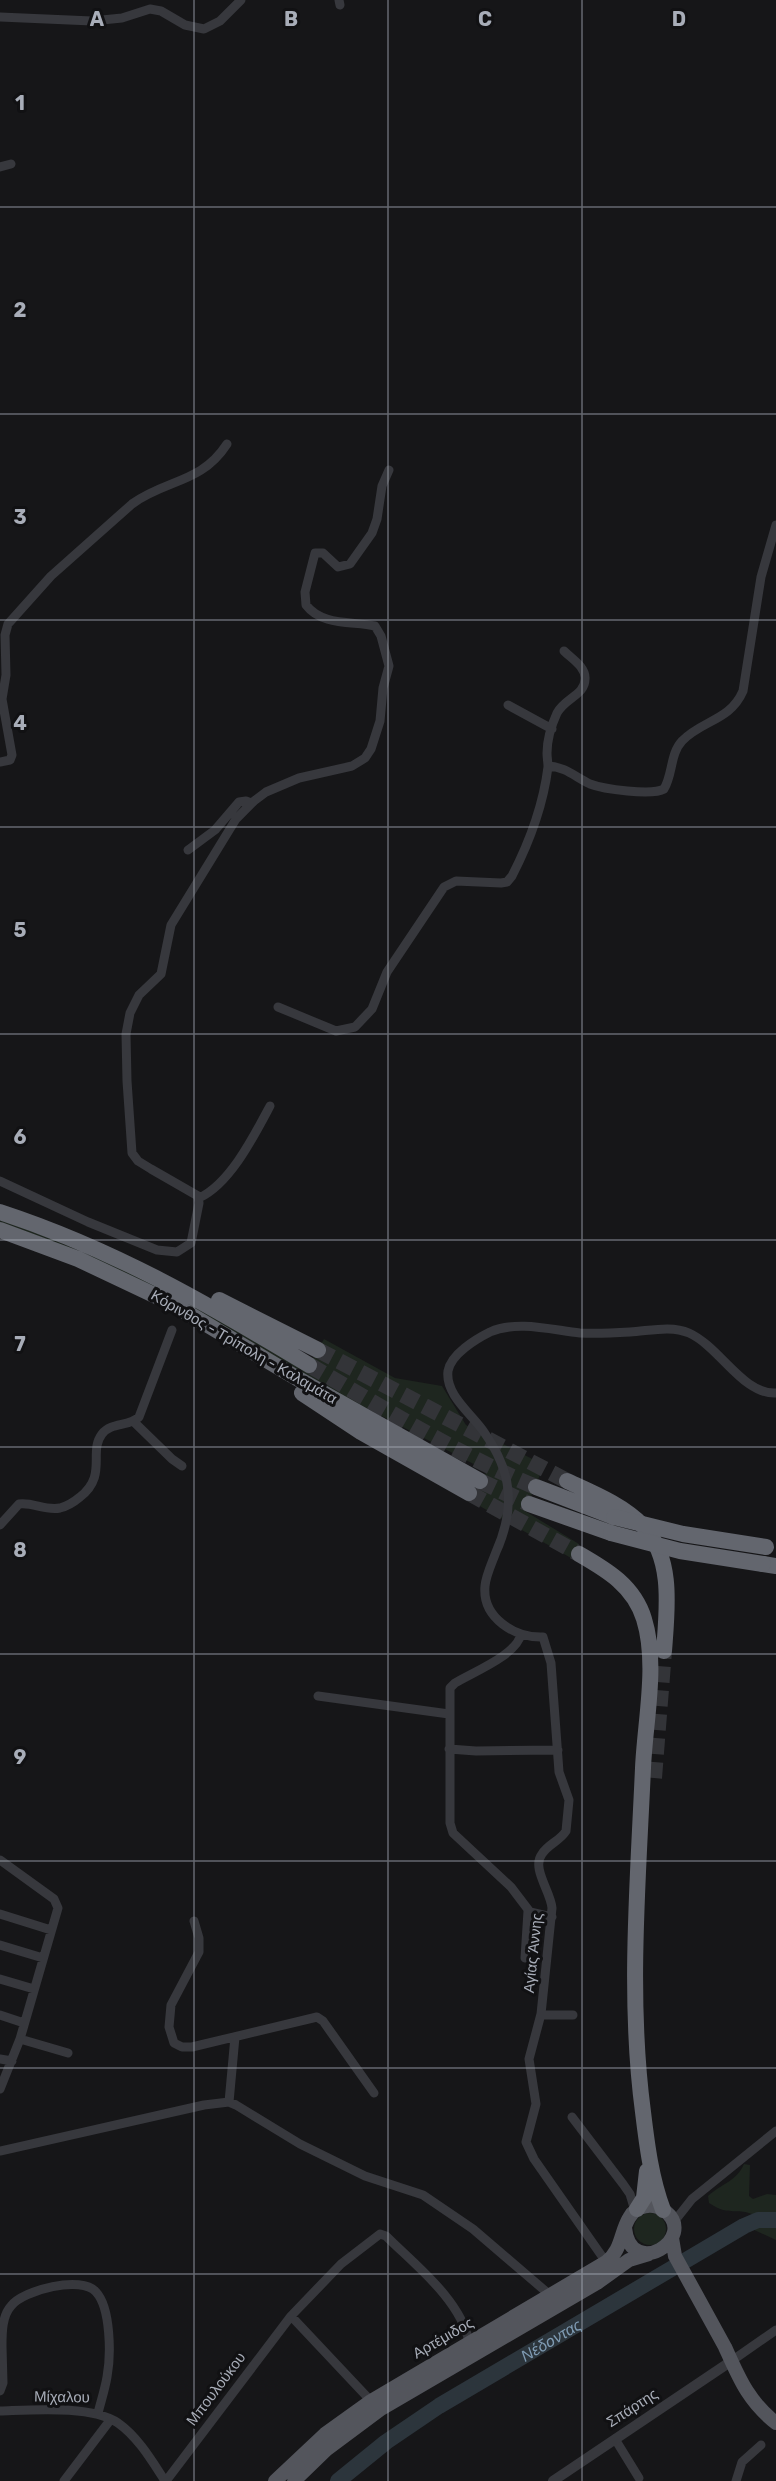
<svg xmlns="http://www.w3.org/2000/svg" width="776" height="2481" font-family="Rubik,sans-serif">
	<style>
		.green { fill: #1e261f }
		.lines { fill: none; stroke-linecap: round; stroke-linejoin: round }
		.river { stroke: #2c353c; stroke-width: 16 }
		.motorway-tunnel { stroke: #333438; stroke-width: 16; stroke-dasharray: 16 8; stroke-linecap: butt }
		.minor { stroke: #37383d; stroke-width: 9 }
		.tertiary { stroke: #37383d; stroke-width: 10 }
		.primary { stroke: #53555c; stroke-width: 14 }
		.motorway { stroke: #63666e; stroke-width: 16 }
		.motorway-bridge { stroke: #63666e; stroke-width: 16 }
		.grid { fill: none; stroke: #a8adb8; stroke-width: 1.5; stroke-opacity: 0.55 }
		.labels { text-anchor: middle; stroke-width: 6; stroke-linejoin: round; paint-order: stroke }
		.street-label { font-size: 15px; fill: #a8adb8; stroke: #111113 }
		.water-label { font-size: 16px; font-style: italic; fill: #7f9bb3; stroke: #111113 }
		.grid-label { font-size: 20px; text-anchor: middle; font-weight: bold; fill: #a8adb8; stroke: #111113; stroke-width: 6; stroke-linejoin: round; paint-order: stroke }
	</style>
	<rect width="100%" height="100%" fill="#161618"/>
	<path class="green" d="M 0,1220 L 21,1226 L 144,1278 L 306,1370 L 324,1339 L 395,1378 L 442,1386 L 466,1425 L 544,1465 L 525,1511 L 579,1544 L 571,1558 L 469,1500 L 487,1471 L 303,1375 L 0,1224 Z
		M 744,2164 L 750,2165 L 749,2196 L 753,2199 L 767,2194 L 776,2195 L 776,2240 L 752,2229 L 752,2214 C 734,2207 730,2217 709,2203 L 708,2196 C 721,2184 737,2181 744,2164 Z
		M634 2229a16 16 0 1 1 32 0a16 16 0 1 1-32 0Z"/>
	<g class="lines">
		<path class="river" id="s1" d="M 338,2481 L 386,2442 L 439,2406 L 744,2226 L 758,2220 L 776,2220"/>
		<path class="motorway-tunnel" d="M 318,1350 L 567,1481
			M 309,1365 C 383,1408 456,1454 536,1487
			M 480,1481 L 529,1504
			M 469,1493 L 579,1554
			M 654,1778 L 664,1651"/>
		<path class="minor" d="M 339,0 L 340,5
			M 0,17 L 92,21 L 122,18 L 150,9 L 161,11 L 185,25 L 204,29 L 220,21 L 241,0
			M 0,167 L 11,164
			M 508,705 L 552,729
			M 0,762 L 10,760 L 12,755 L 2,699 L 6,675 L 5,635 L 8,624 L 51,576 L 132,504 C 166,479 201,484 227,444
			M 548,766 C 566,767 575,777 590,784 C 603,789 652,796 664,789 C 673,774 670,754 682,741 C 702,720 730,721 743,691 L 761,577 L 776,525
			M 188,850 L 215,830 L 239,802 L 246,801 L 251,803
			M 278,1007 L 336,1031 L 355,1027 L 372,1009 L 387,972 L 444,887 L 456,881 L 501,883 L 507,882 L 512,876 C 530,841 543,807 548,767 C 548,762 547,758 547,753 C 547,740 552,724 557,713 C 565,698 585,695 585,679 C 586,667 572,659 564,651
			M 0,1181 L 88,1222 L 157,1250 L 177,1252 L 191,1243 L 199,1203 L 198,1196 L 151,1169 L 138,1161 L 132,1153 L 127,1081 L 126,1034 L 130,1013 L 139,995 L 161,974 L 171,925 L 236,819 L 254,801 L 266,792 L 299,778 L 352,766 L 365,758 L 371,749 L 380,721 L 383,688 L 389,666 L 381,636 L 375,626 C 352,621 322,626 306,605 L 305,592 L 315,553 L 323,553 L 338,567 L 350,564 L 372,533 L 377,519 L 382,486 L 389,470
			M 199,1198 C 230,1184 254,1136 270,1106
			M 134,1422 L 172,1459 L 182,1466
			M 0,1525 L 19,1504 C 33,1502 45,1511 60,1508 C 68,1506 74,1502 80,1497 C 108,1475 88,1452 102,1434 C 111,1422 129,1427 139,1417 L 172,1330
			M 521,1634 C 517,1655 473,1672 455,1683 L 450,1688 L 450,1823 L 453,1833 L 511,1887 L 530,1912 L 552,1917
			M 318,1696 L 449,1714
			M 449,1749 L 476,1751 L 558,1750
			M 0,1860 L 54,1899 L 58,1908 L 20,2039 L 0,2089
			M 0,1914 L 51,1930
			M 194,1921 L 199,1938 L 199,1952 L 171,2005 L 169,2027 L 174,2043 L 182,2047 L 192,2047 L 317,2017 L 323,2021 L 374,2093
			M 0,1945 L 43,1958
			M 525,1958 L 528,1911
			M 0,1979 L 34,1989
			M 0,2015 L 24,2023
			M 541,2015 L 573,2015
			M 20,2039 L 68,2053
			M 0,2059 L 12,2061
			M 229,2102 L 235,2037
			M 572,2117 L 623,2184 L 630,2194 L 635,2211
			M 0,2151 L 204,2105 L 229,2102 L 236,2105 L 300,2144 L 365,2176 L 423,2195 L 473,2229 L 550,2295
			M 673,2223 L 692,2199 L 776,2131
			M 606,2262 L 534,2159 L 526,2142 L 536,2104 L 529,2059 L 541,2014 L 552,1908 C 551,1892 531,1868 542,1854 C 548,1844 560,1841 566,1831 L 569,1800 L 559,1772 L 551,1663 L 543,1637 C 515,1638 482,1618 485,1586 C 486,1575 492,1563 496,1552 C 505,1532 510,1512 508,1490 C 506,1469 496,1449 484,1432 C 472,1414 445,1395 448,1371 C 451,1354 476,1339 490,1332 C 517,1320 552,1330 580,1333 C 597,1334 614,1333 630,1332 C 649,1331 671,1325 689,1333 C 720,1347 743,1395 776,1393
			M 291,2316 L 371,2401
			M 0,2346 L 2,2346 L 3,2383 L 0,2391
			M 2,2346 C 2,2333 2,2316 11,2306 C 23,2290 82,2275 96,2292 C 111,2308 111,2356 107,2377 C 105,2389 101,2401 98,2413
			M 730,2362 L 776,2330
			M 0,2411 C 32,2410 92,2405 118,2423 C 138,2437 152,2461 165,2481
			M 615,2439 L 639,2478
			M 64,2481 L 111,2419
			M 166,2481 L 291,2316 L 341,2264 L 380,2234 L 386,2236 C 415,2265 461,2300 469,2342
			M 736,2481 L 742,2462 L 761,2445"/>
		<path class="tertiary" d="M 553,2481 L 730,2362"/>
		<path class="primary" d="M 672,2238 L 675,2256 L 725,2347 C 739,2378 748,2401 776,2423
			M 275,2481 L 325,2434 L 371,2401 L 606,2262 C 622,2250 620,2233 629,2218 C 636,2205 653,2202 665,2211 C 699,2238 631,2281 625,2228
			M 294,2481 L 326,2450 L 381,2409 L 597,2283 L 629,2260 L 649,2254"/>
		<path class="motorway" d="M 0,1212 C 113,1249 208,1304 309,1365
			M 0,1230 L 78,1259 L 171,1303 L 300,1380 L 480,1481
			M 219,1300 L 318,1350
			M 302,1393 L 361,1432 L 469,1493
			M 567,1481 C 593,1493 623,1505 643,1526 C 674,1558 667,1610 664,1651
			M 536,1487 L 614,1517
			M 529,1504 L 611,1533
			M 579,1554 C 607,1570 634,1586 644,1619 C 658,1664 645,1721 643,1768 C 638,1882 628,1999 643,2112 C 647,2145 651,2178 663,2210
			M 763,1564 L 776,1566
			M 637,2209 L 644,2198 L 647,2171"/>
		<path class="motorway-bridge" d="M 614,1517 L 683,1534 L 766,1547
			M 611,1533 L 680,1551 L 763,1564"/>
	</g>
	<path class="grid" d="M 194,0 L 194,2481M 388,0 L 388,2481M 582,0 L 582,2481M 0,207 L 776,207M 0,414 L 776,414M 0,620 L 776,620M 0,827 L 776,827M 0,1034 L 776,1034M 0,1240 L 776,1240M 0,1447 L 776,1447M 0,1654 L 776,1654M 0,1861 L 776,1861M 0,2068 L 776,2068M 0,2274 L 776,2274"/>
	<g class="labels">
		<g class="street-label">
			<text transform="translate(244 1347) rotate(30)" y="5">Κόρινθος - Τρίπολη - Καλαμάτα</text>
			<text transform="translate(533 1953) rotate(-84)" y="5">Αγίας Άννης</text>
			<text transform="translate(443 2338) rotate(-30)" y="5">Αρτέμιδος</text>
			<text transform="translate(216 2389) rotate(-53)" y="5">Μπουλούκου</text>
			<text transform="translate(62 2397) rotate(1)" y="5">Μίχαλου</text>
			<text transform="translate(632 2408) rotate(-33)" y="5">Σπάρτης</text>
		</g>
		<g class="water-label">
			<text dy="6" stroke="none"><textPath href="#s1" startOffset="256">Νέδoντας</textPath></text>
		</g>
	</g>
	<g class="grid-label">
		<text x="97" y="26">A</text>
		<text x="291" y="26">B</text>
		<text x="485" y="26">C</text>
		<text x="679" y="26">D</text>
		<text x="20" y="110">1</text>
		<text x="20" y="317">2</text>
		<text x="20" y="524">3</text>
		<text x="20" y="730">4</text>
		<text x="20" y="937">5</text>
		<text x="20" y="1144">6</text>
		<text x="20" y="1351">7</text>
		<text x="20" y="1557">8</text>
		<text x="20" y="1764">9</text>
	</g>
</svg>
